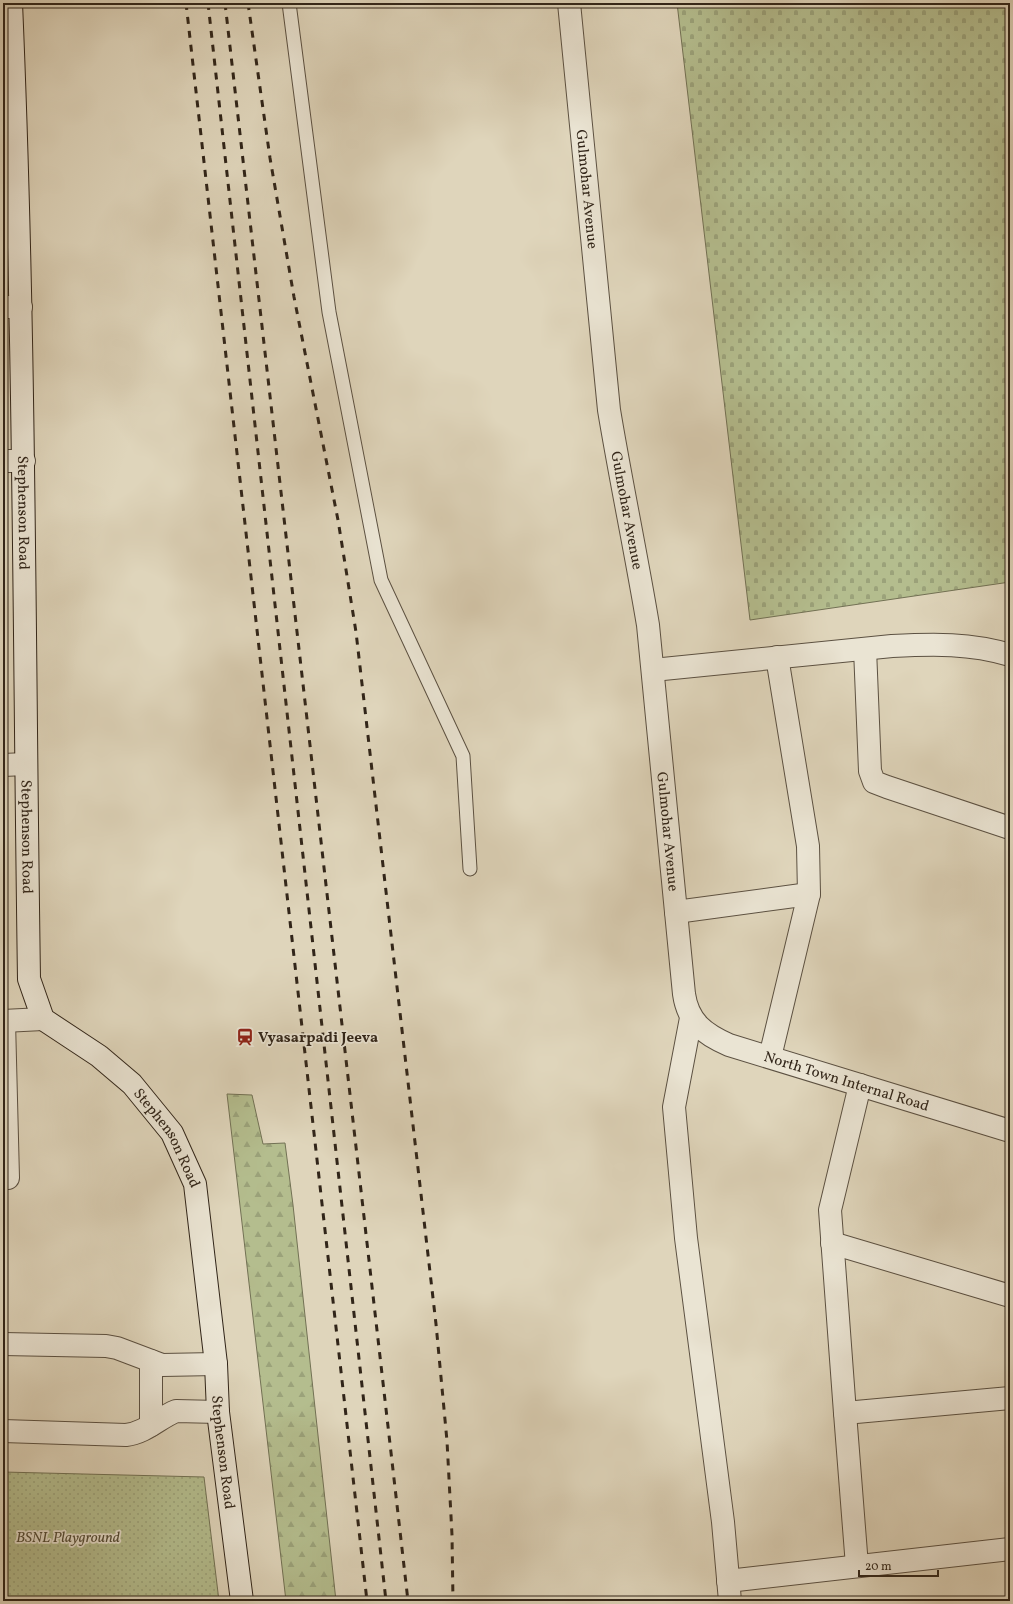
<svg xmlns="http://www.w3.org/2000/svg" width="1013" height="1604" font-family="Vollkorn,serif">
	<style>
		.forest { fill: url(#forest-firs); stroke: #727154 }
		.cemetery { fill: url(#cemetery-stones); stroke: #727154 }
		.park { fill: url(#park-dots); stroke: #727154 }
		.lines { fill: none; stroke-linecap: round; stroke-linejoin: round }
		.service-casing { stroke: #5c5142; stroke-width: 15 }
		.minor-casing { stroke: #5c5142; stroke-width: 24 }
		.tertiary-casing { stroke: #5c5142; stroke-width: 24 }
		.secondary-casing { stroke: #312519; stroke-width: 24 }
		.service { stroke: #eae4d3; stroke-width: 13 }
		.minor { stroke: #eae4d3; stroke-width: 22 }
		.tertiary { stroke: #eae4d3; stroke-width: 22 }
		.secondary { stroke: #eae4d3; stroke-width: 22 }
		.rail { stroke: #312519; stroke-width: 3; stroke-dasharray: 7 7; stroke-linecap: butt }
		.labels { text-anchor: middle; stroke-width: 3.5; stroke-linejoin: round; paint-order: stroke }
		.street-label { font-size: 15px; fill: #312519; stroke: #eae4d3 }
		.poi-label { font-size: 15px; font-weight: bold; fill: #312519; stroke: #eae4d3; text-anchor: start }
		.park-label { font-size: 15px; font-style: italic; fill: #524b36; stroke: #eae4d3 }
	</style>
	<defs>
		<pattern id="forest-firs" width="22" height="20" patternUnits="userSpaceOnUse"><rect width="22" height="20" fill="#b4bd8e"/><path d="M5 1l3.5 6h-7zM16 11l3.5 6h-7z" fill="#9ba27a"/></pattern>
		<pattern id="cemetery-stones" width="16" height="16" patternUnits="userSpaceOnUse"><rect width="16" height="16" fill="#b4bd8e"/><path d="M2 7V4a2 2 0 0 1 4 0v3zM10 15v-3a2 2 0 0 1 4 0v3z" fill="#9ba27a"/></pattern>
		<pattern id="park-dots" width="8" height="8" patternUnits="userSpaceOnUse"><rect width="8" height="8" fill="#b4bd8e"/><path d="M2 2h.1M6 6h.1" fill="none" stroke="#9ba27a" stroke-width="1.8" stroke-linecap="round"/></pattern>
	</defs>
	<rect width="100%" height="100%" fill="#dfd5bb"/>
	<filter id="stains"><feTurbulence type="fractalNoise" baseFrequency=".005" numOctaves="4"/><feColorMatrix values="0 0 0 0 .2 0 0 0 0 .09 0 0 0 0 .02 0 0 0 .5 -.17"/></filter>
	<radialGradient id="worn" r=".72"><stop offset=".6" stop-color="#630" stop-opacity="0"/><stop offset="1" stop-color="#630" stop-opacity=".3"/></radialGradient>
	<path class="forest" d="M 227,1094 L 252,1095 L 263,1144 L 285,1143 L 293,1205 L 336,1601 L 286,1601 Z"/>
	<path class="cemetery" d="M 677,3 L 1010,3 L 1010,582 L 750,620 Z"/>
	<path class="park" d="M 3,1472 L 204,1477 L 219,1601 L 3,1601 Z"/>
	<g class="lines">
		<g class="service-casing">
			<path id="service" d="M 289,3 L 329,312 L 381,580 L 463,756 L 470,869"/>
		</g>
		<g class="minor-casing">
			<g id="minor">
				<path id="s1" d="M 569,3 L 609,410 C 621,482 636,553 648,625 L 684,994 C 688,1022 704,1034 729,1045 L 1010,1131"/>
				<path d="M 3,307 L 21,307"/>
				<path d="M 3,461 L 24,461"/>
				<path d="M 865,649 L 870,771 L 874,782 L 887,787 L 1010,828"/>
				<path d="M 653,670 L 892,646 C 934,644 970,643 1010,655"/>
				<path d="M 3,765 L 26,764"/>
				<path d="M 676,912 L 809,894"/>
				<path d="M 691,1018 L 674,1107 L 686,1238 L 723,1522 L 730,1601"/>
				<path d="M 4,1021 L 8,1178"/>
				<path d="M 770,1057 L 809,894 L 808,846 L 777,657"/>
				<path d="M 860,1085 L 830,1210 L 845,1413 L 1010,1398"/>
				<path d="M 832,1243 L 1010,1296"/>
				<path d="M 3,1344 L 106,1346 L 117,1348 L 162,1365 L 216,1364"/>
				<path d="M 151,1361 L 151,1425"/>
				<path d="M 845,1413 L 857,1566"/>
				<path d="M 3,1431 L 126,1435 C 145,1433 159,1418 176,1411 L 218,1412"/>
				<path d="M 728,1581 L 1010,1549"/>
			</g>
		</g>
		<g class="tertiary-casing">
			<path id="tertiary" d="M 3,1021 L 43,1019"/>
		</g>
		<g class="secondary-casing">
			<g id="secondary">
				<path id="s2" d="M 11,3 C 25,328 24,653 29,979 L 43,1019 L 99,1056 L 132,1084 L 172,1133 L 195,1184 L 216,1364 L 218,1412 L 242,1601"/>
			</g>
		</g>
		<use href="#service" class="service"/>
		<use href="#minor" class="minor"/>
		<use href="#tertiary" class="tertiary"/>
		<use href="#secondary" class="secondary"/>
		<path class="rail" d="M 186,3 L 367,1601
			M 208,3 L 386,1601
			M 225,3 L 408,1601
			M 248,3 L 270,158 L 294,297 L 338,520 L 356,632 L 436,1324 L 447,1441 L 452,1535 L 453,1601"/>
	</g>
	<defs>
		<g id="station-bare" transform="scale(1.38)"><path d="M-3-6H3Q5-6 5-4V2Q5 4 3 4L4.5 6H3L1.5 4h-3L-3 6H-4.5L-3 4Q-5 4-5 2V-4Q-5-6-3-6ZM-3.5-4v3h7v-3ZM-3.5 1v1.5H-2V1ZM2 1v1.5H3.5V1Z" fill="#8f2418" stroke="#eae4d3" stroke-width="2.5" paint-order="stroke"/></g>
	</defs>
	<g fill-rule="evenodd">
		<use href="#station-bare" x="245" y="1037"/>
	</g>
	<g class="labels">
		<g class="street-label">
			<text dy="5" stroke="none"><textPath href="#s1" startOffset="187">Gulmohar Avenue</textPath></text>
			<text dy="5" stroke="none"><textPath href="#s1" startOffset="511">Gulmohar Avenue</textPath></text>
			<text dy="5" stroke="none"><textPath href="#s2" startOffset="510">Stephenson Road</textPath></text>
			<text dy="5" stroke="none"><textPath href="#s1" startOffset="835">Gulmohar Avenue</textPath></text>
			<text dy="5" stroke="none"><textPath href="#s2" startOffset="834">Stephenson Road</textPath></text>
			<text dy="5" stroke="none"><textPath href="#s1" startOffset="1193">North Town Internal Road</textPath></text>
			<text dy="5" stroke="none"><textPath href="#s2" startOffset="1194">Stephenson Road</textPath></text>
			<text dy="5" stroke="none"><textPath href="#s2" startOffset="1518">Stephenson Road</textPath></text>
		</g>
		<g class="poi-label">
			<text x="258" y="1042">Vyasarpadi Jeeva</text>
		</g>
		<g class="park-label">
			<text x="68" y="1542">BSNL Playground</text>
		</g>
	</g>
	<rect width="1013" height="1604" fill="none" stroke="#dfd5bb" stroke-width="16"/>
	<rect x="4" y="4" width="1005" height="1596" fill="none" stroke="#312519" stroke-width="2"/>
	<rect x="8" y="8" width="997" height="1588" fill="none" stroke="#312519"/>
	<path d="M859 1570v6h79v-6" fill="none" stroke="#312519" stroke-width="2"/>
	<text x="865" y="1570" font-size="12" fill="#312519" stroke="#eae4d3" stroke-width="3" paint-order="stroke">20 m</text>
	<rect width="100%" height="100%" filter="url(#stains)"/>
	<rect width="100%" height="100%" fill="url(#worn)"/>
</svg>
